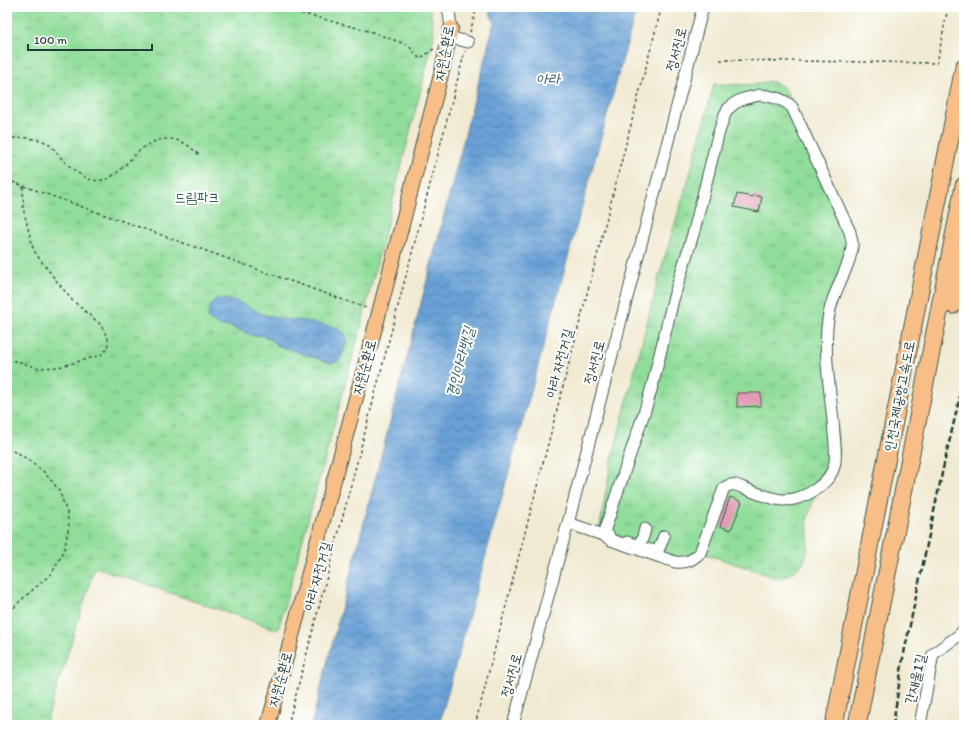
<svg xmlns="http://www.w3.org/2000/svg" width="971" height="732" font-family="Itim,'Poor Story',sans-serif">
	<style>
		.park { fill: url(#park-tufts); stroke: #588d67 }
		.water { fill: url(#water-waves); stroke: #446e85 }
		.building { fill: #e39bb5 }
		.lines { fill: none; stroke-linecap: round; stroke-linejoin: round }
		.minor-casing { stroke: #3e574c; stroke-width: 13 }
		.major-casing { stroke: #3e574c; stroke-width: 16 }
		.highway-casing { stroke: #3e574c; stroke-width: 19 }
		.path { stroke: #3e574c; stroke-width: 1.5; stroke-dasharray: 3 3; stroke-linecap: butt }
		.minor { stroke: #fff; stroke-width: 11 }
		.major { stroke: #f7be88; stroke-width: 14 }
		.highway { stroke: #f7be88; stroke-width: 17 }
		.rail { stroke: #1f3d34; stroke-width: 2.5; stroke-dasharray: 6 3; stroke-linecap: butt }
		.labels { text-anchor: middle; stroke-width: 4; stroke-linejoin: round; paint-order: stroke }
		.street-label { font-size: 14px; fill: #1f3d34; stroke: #fff }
		.park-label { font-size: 14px; fill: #3b654e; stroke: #fff }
		.water-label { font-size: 15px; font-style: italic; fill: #39606d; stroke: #fff }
	</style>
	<defs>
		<pattern id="park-tufts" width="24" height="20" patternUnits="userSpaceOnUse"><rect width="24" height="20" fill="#90dd9a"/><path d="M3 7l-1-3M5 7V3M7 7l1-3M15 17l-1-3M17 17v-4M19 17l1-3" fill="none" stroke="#75b47e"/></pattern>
		<pattern id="water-waves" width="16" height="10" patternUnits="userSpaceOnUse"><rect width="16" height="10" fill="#68a0d6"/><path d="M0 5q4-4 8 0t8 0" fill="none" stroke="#5584ae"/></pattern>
	</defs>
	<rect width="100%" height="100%" fill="#fff"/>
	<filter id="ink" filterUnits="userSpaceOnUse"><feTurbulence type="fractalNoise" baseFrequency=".025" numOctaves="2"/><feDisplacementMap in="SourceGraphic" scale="8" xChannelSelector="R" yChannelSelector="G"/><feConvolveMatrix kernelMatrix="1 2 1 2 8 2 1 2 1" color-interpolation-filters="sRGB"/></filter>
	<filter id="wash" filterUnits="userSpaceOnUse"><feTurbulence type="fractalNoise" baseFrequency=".012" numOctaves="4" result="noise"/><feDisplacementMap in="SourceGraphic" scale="16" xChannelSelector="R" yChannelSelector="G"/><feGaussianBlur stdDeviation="0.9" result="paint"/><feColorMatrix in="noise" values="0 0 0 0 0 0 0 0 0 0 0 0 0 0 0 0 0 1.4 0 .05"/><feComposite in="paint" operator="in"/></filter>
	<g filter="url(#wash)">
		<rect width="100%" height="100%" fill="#f1ead2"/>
		<path class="park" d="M 7,7 L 430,7 L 434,37 L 360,330 L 278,630 L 95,567 L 45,725 L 7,725 Z
			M 769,81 C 784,84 786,91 793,103 L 856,246 L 833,308 L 829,347 L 839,451 L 816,492 L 807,520 L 808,529 L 808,547 L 804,562 L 796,570 L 780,579 L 703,553 L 693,562 L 598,537 L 611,463 L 659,276 L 690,174 L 714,84 L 754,85 Z"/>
		<path class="water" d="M 486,7 L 637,7 L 439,725 L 311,725 L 494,23 L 489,9 Z
			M 216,299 L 224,299 L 236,301 L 251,308 L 262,314 L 282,319 L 306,321 L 338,328 L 346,335 L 347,341 L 342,356 L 339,361 L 331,363 L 276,345 L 270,339 L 260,335 L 254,336 L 228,326 L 220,326 L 208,319 C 209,309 209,306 216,299 Z"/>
		<g id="blocks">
			<path class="building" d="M 737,194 L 753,197 L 753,195 L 762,197 L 759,212 L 734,207 Z
				M 737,393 L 761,393 L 761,406 L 737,407 Z
				M 730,497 L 742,502 L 731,530 L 720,526 Z"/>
		</g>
	</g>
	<g filter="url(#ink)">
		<use href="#blocks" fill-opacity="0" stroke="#3e574c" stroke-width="1"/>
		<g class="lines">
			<g class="minor-casing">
				<path id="minor" d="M 447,7 L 449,12 L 451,28
					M 449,37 L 468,42
					M 759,95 C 771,96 783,98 792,107 L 850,232 C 851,237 853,242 852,247 C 851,261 843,274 838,287 C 832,300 828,314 827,328 C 824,364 832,399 834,434 C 835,443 836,453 835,462 C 832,484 803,501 782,500 C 769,499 749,490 736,485 C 731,484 728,485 724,488 L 700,553 C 691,561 687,563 675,562 L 611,540 L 603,535 L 647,404 L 653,383 L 673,300 L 694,231 L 718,135 L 725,114 L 728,109 L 735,103 L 743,99 Z
					M 568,523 L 603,535 L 609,536
					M 627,542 L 635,545 C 643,543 643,536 645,529
					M 647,549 L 656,551 L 658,551 L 664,536
					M 513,725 L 568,523 L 703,7
					M 920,725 L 933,654 L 958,636 L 964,630"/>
			</g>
			<g class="major-casing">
				<path id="major" d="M 268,725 L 379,313 L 442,71 L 451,28"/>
			</g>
			<g class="highway-casing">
				<path id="highway" d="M 953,305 L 964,253
					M 834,725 L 964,67
					M 857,725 C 892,545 929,366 964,186"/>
			</g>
			<path class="path" d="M 278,7 L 372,32 L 408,45 L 420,59 L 436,47
				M 470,32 L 477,7
				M 720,60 L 937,63 L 948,7
				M 7,139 C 20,137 37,137 49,144 C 54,148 57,153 61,158 C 71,168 87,184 103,180 C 109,179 116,174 121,169 C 135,156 146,139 168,139 C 181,139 190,146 199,155
				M 7,180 L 369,309
				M 7,360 L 16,361 L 38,368 L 59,367 L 101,355 L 107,349 L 108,344 L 108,339 L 104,331 L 100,324 L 72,300 L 55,279 L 36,254 L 33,248 L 23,208 L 23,185
				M 7,449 L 20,454 L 44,472 L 59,490 L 67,513 L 69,526 L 64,551 L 52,573 L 20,601 L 7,615
				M 288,725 L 465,51
				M 475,725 L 660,13 L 664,7"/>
			<use href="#minor" class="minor"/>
			<use href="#major" class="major"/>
			<use href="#highway" class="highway"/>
			<path class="rail" d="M 893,725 L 903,658 L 944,464 L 964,379"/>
		</g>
	</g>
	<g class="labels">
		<g class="street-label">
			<text transform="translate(676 49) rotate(-75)" y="5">정서진로</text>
			<text transform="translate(444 53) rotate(-80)" y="5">자원순환로</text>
			<text transform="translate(594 362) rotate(-75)" y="5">정서진로</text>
			<text transform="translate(559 363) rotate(-75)" y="5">아라 자전거길</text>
			<text transform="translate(364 367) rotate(-75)" y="5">자원순환로</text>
			<text transform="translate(899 396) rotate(-79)" y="5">인천국제공항고속도로</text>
			<text transform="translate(317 576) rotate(-75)" y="5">아라 자전거길</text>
			<text transform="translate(511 675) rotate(-75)" y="5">정서진로</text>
			<text transform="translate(280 679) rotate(-75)" y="5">자원순환로</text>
			<text transform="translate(915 679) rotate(-77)" y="5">간재울1길</text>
		</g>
		<g class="park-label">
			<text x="197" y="202">드림파크</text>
		</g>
		<g class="water-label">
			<text x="548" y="84">아라</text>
			<text transform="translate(460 362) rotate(-75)" y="5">경인아라뱃길</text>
		</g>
	</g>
	<rect width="971" height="732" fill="none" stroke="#fff" stroke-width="24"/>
	<path d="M28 44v6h124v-6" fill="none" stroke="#1f3d34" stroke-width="2"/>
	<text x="34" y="44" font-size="12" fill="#1f3d34" stroke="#ffffff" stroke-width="3" paint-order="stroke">100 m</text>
</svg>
